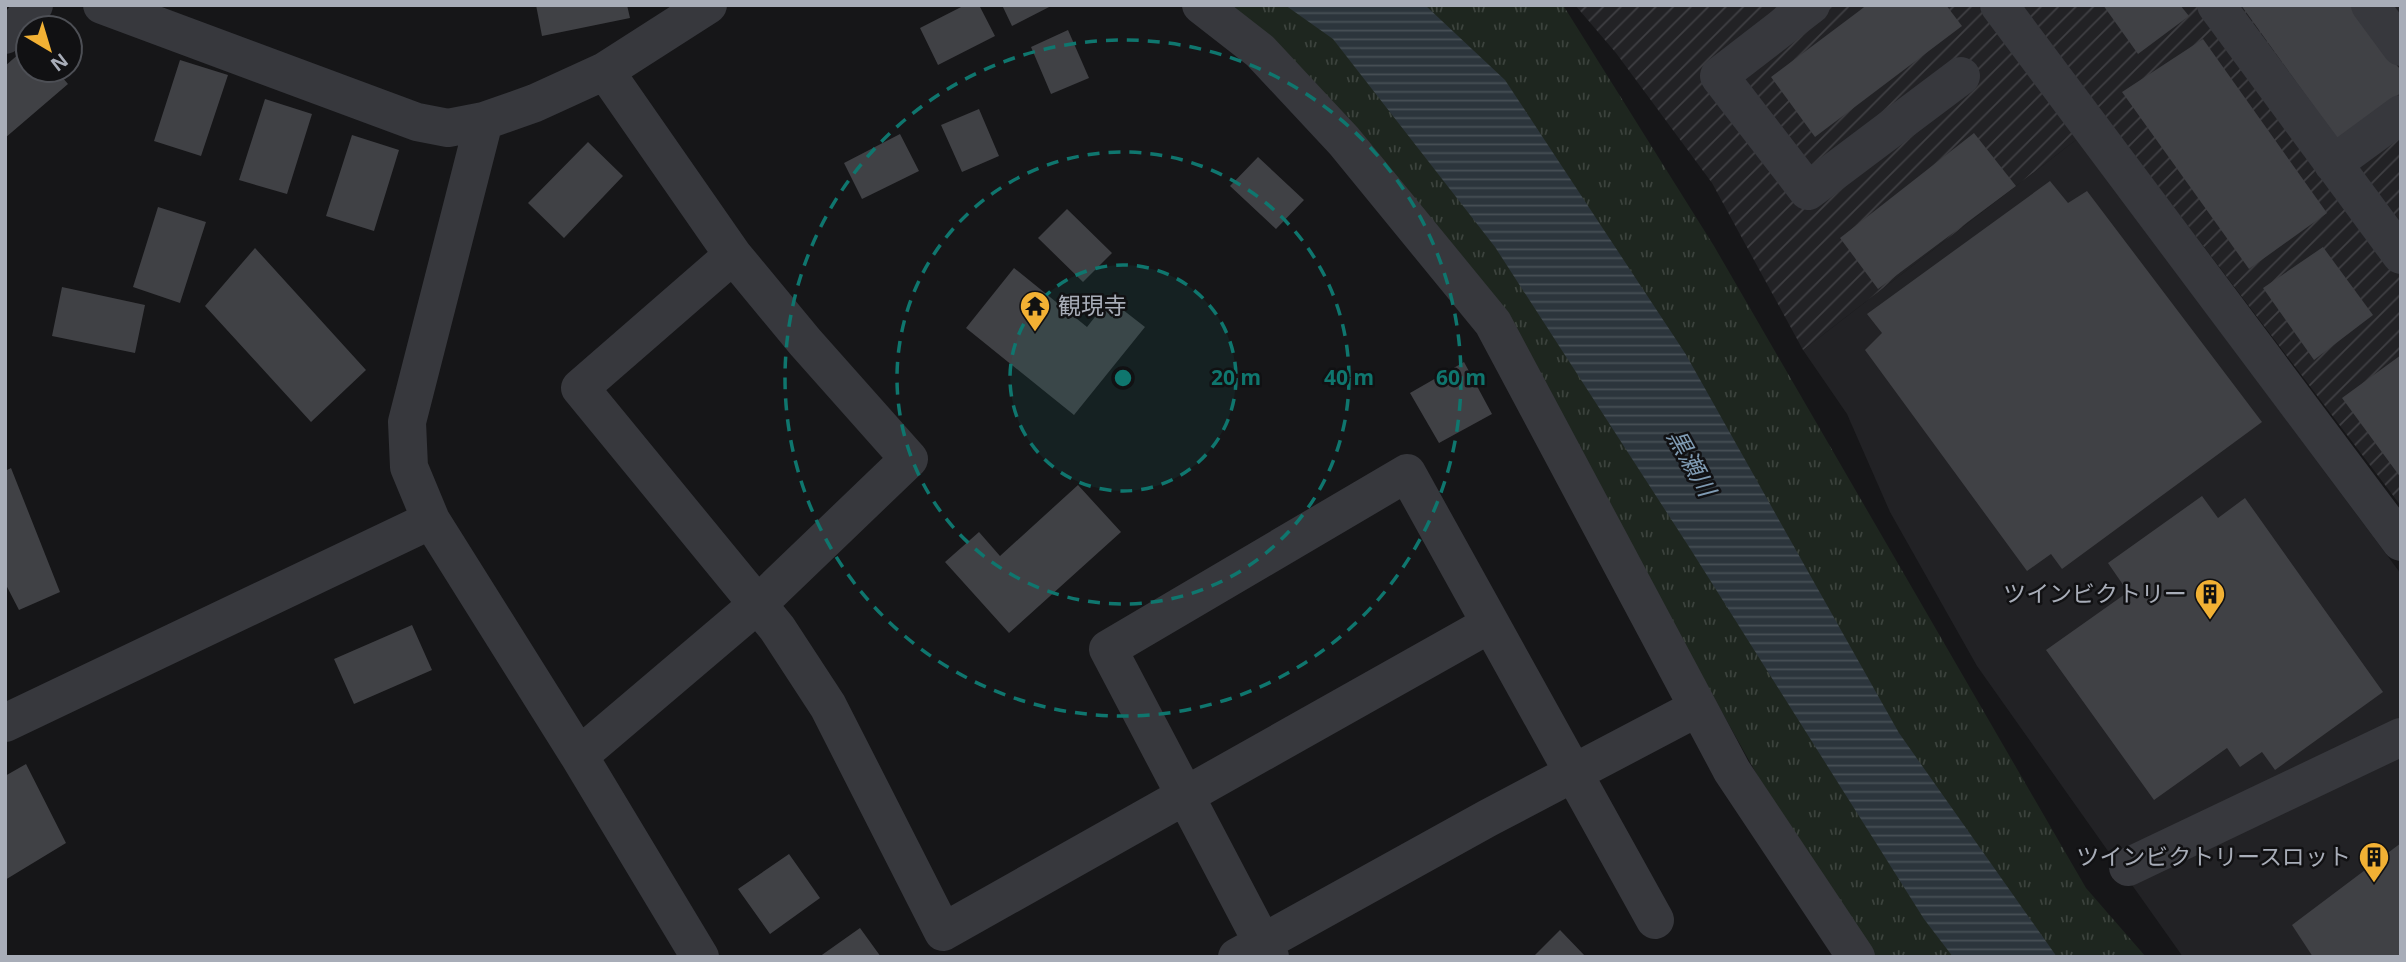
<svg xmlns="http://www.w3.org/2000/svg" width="2406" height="962" font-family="'Noto Sans','Noto Sans JP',sans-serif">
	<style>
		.built { fill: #222225 }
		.industrial { fill: url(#industrial-furrows) }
		.grass { fill: url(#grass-tufts) }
		.water { fill: url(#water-rules) }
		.building { fill: #404145 }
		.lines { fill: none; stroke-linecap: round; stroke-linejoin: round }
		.minor { stroke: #37383d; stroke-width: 38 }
		.ring { fill: none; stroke: #0f766e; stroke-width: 3.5; stroke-dasharray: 12 9 }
		.labels { text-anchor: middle; stroke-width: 5; stroke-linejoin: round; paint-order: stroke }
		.poi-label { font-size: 23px; fill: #a8adb8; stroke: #111113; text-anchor: end }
		.water-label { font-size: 24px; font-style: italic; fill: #7f9bb3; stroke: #111113 }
		.centre { fill: #0f766e; stroke: #111113; stroke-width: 3.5 }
		.ring-label { font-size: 21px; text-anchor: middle; font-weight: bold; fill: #0f766e; stroke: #111113; stroke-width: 5; stroke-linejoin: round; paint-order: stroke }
	</style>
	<defs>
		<pattern id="industrial-furrows" width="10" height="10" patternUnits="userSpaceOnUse" patternTransform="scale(1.75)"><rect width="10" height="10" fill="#222225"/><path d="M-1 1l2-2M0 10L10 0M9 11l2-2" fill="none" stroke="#3f3f43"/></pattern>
		<pattern id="grass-tufts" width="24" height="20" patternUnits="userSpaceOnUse" patternTransform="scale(1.75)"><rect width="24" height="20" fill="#1e261f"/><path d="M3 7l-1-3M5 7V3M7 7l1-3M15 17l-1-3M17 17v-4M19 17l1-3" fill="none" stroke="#3c433d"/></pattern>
		<pattern id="water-rules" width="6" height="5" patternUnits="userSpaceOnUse" patternTransform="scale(1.75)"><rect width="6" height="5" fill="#2c353c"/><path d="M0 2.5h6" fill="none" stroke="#485056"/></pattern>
	</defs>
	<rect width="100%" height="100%" fill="#161618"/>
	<path class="built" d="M 2077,139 L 2401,574 L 2401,957 L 2183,957 L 1977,666 L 1890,512 L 1847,414 L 1803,350 Z"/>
	<path class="industrial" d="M 1575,5 L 1978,5 L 2077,139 L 1803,350 L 1712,183 L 1616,53 Z
		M 2021,5 L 2401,5 L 2401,506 L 2109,122 Z"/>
	<path class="grass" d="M 1225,5 L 1563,5 L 1714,246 L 2086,888 L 2146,957 L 1859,957 L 1558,419 Z"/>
	<path class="water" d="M 1285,5 L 1425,5 L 1505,80 L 1685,353 L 1899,733 L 2057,957 L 1953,957 L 1924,919 L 1691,550 L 1495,247 L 1333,39 Z"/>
	<path class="building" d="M 536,5 L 627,5 L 630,18 L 542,36 Z
		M 965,5 L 979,5 L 995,36 L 938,65 L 920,28 Z
		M 1002,5 L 1053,5 L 1012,26 Z
		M 1867,5 L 1946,5 L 1962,26 L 1815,137 L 1771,77 Z
		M 2103,5 L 2180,5 L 2189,16 L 2138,54 Z
		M 2241,5 L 2353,5 L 2401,71 L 2401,93 L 2337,139 Z
		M 1068,30 L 1089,78 L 1051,94 L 1031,47 Z
		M 2203,39 L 2327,213 L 2249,269 L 2122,92 Z
		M 28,46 L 28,70 L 56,70 L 68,84 L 5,138 L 5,66 Z
		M 180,60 L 228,75 L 201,156 L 154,141 Z
		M 265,99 L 312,114 L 287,194 L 239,180 Z
		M 979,109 L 999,156 L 962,172 L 941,125 Z
		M 1974,133 L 2016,186 L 1878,289 L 1840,238 Z
		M 900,134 L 919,171 L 862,199 L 844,163 Z
		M 352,135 L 399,150 L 374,231 L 326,216 Z
		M 588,142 L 623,176 L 564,238 L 528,203 Z
		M 1258,157 L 1304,200 L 1276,229 L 1230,186 Z
		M 2050,181 L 2068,203 L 2087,191 L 2262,422 L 2062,569 L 2051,554 L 2027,571 L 1865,350 L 1882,333 L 1867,314 Z
		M 158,207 L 206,222 L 180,303 L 133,287 Z
		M 1067,209 L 1112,253 L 1083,282 L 1038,238 Z
		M 2323,247 L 2373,315 L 2314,360 L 2263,288 Z
		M 255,248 L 366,370 L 311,422 L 205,306 Z
		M 1014,268 L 1087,327 L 1109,299 L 1145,327 L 1074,415 L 966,328 Z
		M 62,287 L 145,305 L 135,353 L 52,336 Z
		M 2401,355 L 2401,478 L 2342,398 Z
		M 1464,362 L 1492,414 L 1439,443 L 1410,393 Z
		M 11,468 L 60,592 L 19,610 L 5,583 L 5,471 Z
		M 1078,485 L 1121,532 L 1009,633 L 945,562 L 979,532 L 1000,556 Z
		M 2202,496 L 2218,518 L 2245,498 L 2383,692 L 2275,770 L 2262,752 L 2240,767 L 2227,748 L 2154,800 L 2046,650 L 2128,592 L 2108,563 Z
		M 412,625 L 432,670 L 354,704 L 334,659 Z
		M 26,764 L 66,843 L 5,880 L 5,776 Z
		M 2401,843 L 2401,957 L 2313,957 L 2292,925 Z
		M 789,854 L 820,898 L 770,934 L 738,889 Z
		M 860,928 L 881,957 L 819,957 Z
		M 1560,930 L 1586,957 L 1533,957 Z"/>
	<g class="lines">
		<path class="minor" d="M 102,5 L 417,122 L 448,128 L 484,121 L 535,103 L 605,71 L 708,5
			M 1201,5 L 1260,51 L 1344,141 L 1493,323 L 1732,771 L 1856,957
			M 1811,5 L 1719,76 L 1808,191 L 1961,76
			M 1999,5 L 2401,542
			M 2216,5 L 2401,255
			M 2370,5 L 2401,47
			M 5,35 L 22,22 L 34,5
			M 484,121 L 407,422 L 409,467 L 431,520 L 579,756 L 700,957
			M 2333,164 L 2401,114
			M 733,255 L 580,388 L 777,628 L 828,706 L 943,932 L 1490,624
			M 5,723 L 431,520
			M 579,756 L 758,604 L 909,459 L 805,342 L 733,255 L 605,71
			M 2128,867 L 2401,737
			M 1237,957 L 1488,818 L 1697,708
			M 1270,957 L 1108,649 L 1407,473 L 1655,920"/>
	</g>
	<circle cx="1123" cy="378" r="113" fill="#0f766e" fill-opacity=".12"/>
	<g class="ring">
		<circle cx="1123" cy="378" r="113"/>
		<circle cx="1123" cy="378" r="226"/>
		<circle cx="1123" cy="378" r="338"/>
	</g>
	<defs>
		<g id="temple-pin" transform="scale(1.575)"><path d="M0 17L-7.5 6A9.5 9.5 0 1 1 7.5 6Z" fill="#f2b134" stroke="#111113"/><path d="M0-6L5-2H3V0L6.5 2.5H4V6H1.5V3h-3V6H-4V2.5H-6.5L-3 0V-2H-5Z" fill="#111"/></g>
		<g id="building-pin" transform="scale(1.575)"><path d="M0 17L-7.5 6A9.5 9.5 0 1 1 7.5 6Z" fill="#f2b134" stroke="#111113"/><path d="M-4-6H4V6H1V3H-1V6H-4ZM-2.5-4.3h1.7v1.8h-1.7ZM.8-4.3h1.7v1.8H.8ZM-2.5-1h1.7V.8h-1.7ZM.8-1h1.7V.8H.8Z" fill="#111"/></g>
	</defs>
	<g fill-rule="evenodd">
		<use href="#temple-pin" x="1035" y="306"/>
		<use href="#building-pin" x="2210" y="594"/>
		<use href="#building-pin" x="2374" y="857"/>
	</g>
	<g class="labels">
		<g class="poi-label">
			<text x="1058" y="314" text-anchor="start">観現寺</text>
			<text x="2187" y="602">ツインビクトリー</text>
			<text x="2351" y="865">ツインビクトリースロット</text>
		</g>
		<g class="water-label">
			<text transform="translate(1691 463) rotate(61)" y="8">黒瀬川</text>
		</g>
	</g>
	<circle cx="1123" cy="378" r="10" class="centre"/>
	<g class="ring-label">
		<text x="1236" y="385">20 m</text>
		<text x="1349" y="385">40 m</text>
		<text x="1461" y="385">60 m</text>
	</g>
	<rect width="2406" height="962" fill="none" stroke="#a8adb8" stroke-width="14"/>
	<g transform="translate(49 49) rotate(142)"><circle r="33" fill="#111113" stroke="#4d4f55" stroke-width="2"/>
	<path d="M0-5L12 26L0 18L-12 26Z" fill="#f2b134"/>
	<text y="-10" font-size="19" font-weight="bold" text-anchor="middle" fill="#a8adb8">N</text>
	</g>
</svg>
